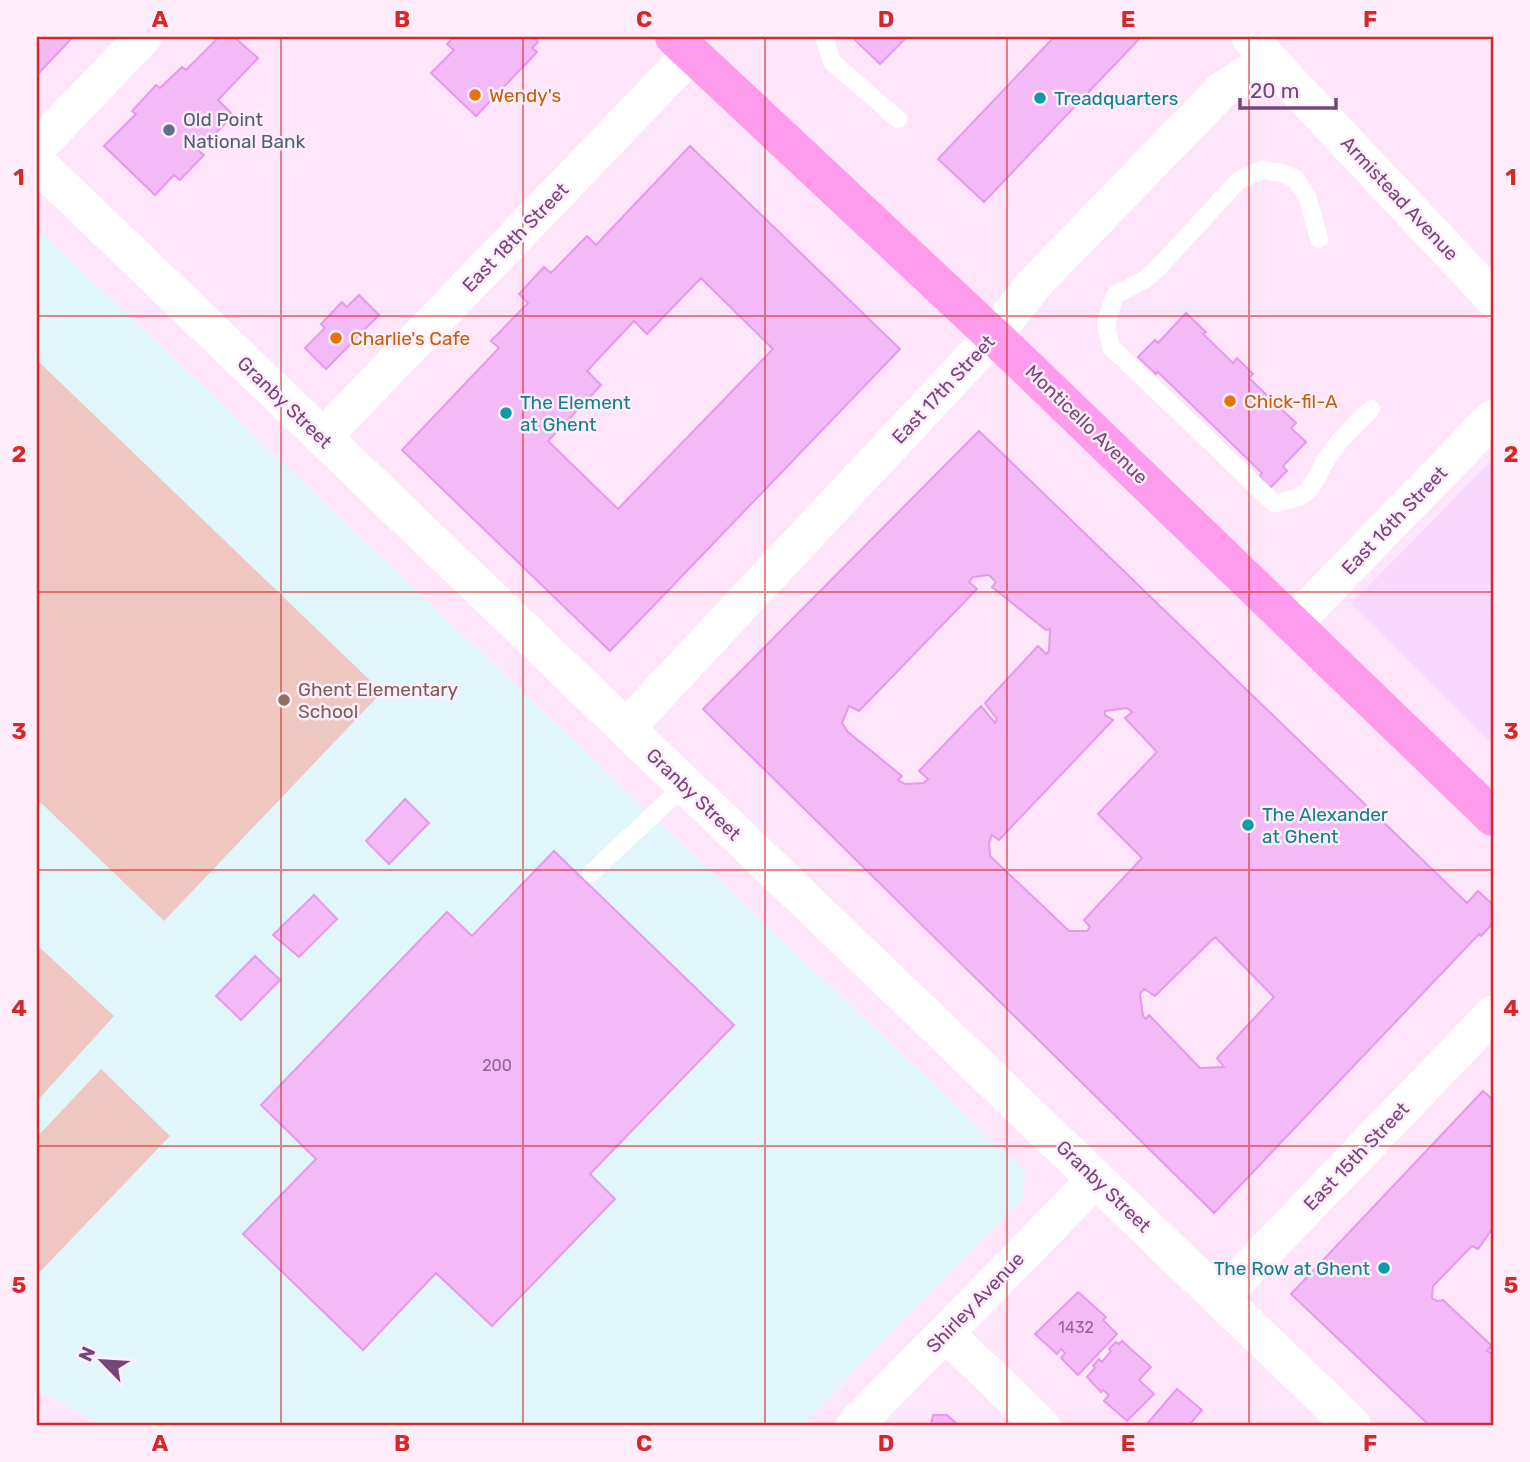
<svg xmlns="http://www.w3.org/2000/svg" width="1530" height="1462" font-family="Rubik,sans-serif">
	<style>
		.commercial { fill: #f9d8ff }
		.education { fill: #e1f6fb }
		.green { fill: #eec7c1 }
		.building { fill: #f4b9f7; stroke: #e698ec; stroke-width: 2; fill-rule: evenodd }
		.lines { fill: none; stroke-linecap: round; stroke-linejoin: round }
		.lane { stroke: #fff; stroke-width: 18 }
		.street { stroke: #fff; stroke-width: 37 }
		.secondary { stroke: #fff; stroke-width: 38 }
		.primary { stroke: #ff9bed; stroke-width: 38 }
		.grid { fill: none; stroke: #d62828; stroke-width: 2; stroke-opacity: 0.55 }
		.food-dot { fill: #e8710a; stroke: #ffedfc; stroke-width: 2.5 }
		.culture-dot { fill: #0f9aa8; stroke: #ffedfc; stroke-width: 2.5 }
		.service-dot { fill: #5c6f8a; stroke: #ffedfc; stroke-width: 2.5 }
		.education-dot { fill: #8d6e63; stroke: #ffedfc; stroke-width: 2.5 }
		.labels { text-anchor: middle; stroke-width: 5; stroke-linejoin: round; paint-order: stroke }
		.number-label { font-size: 16px; fill: #96639a }
		.food-label { font-size: 19px; fill: #c56008; stroke: #ffedfc; text-anchor: start }
		.culture-label { font-size: 19px; fill: #0d838f; stroke: #ffedfc; text-anchor: start }
		.service-label { font-size: 19px; fill: #4e5e75; stroke: #ffedfc; text-anchor: start }
		.street-label { font-size: 19px; fill: #76467b; stroke: #ffedfc }
		.education-label { font-size: 19px; fill: #785e54; stroke: #ffedfc; text-anchor: start }
		.neatline { fill: none; stroke: #d62828; stroke-width: 2.5 }
		.grid-label { font-size: 23px; text-anchor: middle; font-weight: bold; fill: #d62828 }
	</style>
	<rect width="100%" height="100%" fill="#ffe5fa"/>
	<path class="commercial" d="M 1493,459 L 1493,745 L 1351,604 Z"/>
	<path class="education" d="M 37,228 L 1026,1173 L 1022,1199 L 803,1425 L 103,1425 L 37,1390 Z"/>
	<path class="green" d="M 37,360 L 382,692 L 164,921 L 37,799 Z
		M 37,945 L 114,1016 L 37,1101 Z
		M 101,1069 L 170,1136 L 37,1275 L 37,1137 Z"/>
	<path class="building" d="M 37,37 L 73,37 L 37,75 Z
		M 219,37 L 234,37 L 258,58 L 218,100 L 233,115 L 199,151 L 204,155 L 180,180 L 174,175 L 155,195 L 104,146 L 136,114 L 132,111 L 156,85 L 160,88 L 182,67 L 186,70 Z
		M 454,37 L 533,37 L 538,42 L 532,48 L 537,52 L 476,116 L 431,73 L 454,50 L 447,44 Z
		M 852,37 L 907,37 L 880,64 Z
		M 1054,37 L 1141,37 L 984,202 L 938,159 Z
		M 690,146 L 900,349 L 610,651 L 402,450 L 499,348 L 491,341 L 528,303 L 519,294 L 544,267 L 551,273 L 587,236 L 596,245 ZM 701,278 L 773,349 L 618,509 L 548,441 L 601,385 L 587,371 L 634,321 L 647,334 Z
		M 359,295 L 379,315 L 326,369 L 305,348 L 325,328 L 321,324 L 342,302 L 347,307 Z
		M 1186,313 L 1206,332 L 1203,334 L 1233,363 L 1237,358 L 1253,374 L 1249,378 L 1296,423 L 1291,428 L 1306,442 L 1283,466 L 1287,471 L 1270,488 L 1259,477 L 1262,473 L 1158,372 L 1156,374 L 1138,357 L 1155,340 L 1158,343 Z
		M 979,431 L 1467,903 L 1478,891 L 1493,905 L 1493,923 L 1481,936 L 1479,934 L 1214,1213 L 703,709 ZM 989,575 L 996,582 L 992,587 L 1046,630 L 1050,629 L 1049,651 L 1046,654 L 1038,646 L 985,703 L 997,719 L 995,723 L 981,706 L 919,771 L 928,779 L 924,783 L 905,784 L 898,780 L 902,776 L 848,732 L 842,723 L 849,706 L 859,711 L 977,589 L 969,582 L 973,577 ZM 1127,708 L 1132,712 L 1125,718 L 1157,752 L 1098,814 L 1142,858 L 1084,920 L 1090,927 L 1087,931 L 1069,931 L 990,856 L 989,843 L 992,835 L 999,840 L 1113,720 L 1105,715 L 1105,711 ZM 1215,937 L 1274,997 L 1217,1058 L 1224,1067 L 1200,1068 L 1149,1015 L 1146,1019 L 1143,1016 L 1140,994 L 1144,989 L 1155,996 Z
		M 405,799 L 429,823 L 389,864 L 366,841 Z
		M 554,851 L 734,1025 L 590,1174 L 615,1199 L 492,1326 L 436,1273 L 363,1350 L 243,1234 L 316,1159 L 261,1105 L 447,912 L 472,936 Z
		M 314,895 L 337,919 L 299,957 L 273,935 Z
		M 255,956 L 280,980 L 241,1020 L 216,996 Z
		M 1483,1091 L 1493,1100 L 1493,1228 L 1478,1249 L 1472,1246 L 1433,1286 L 1432,1298 L 1437,1301 L 1443,1300 L 1492,1346 L 1487,1351 L 1493,1354 L 1493,1425 L 1429,1425 L 1291,1294 Z
		M 1078,1292 L 1106,1317 L 1103,1320 L 1117,1334 L 1078,1375 L 1061,1358 L 1065,1353 L 1061,1349 L 1057,1354 L 1035,1334 Z
		M 1122,1341 L 1151,1367 L 1139,1380 L 1154,1394 L 1127,1421 L 1104,1401 L 1109,1395 L 1103,1390 L 1101,1392 L 1087,1377 L 1095,1368 L 1093,1366 L 1099,1359 L 1102,1362 L 1111,1351 L 1109,1349 L 1116,1342 L 1119,1344 Z
		M 1177,1389 L 1202,1410 L 1189,1425 L 1146,1425 Z
		M 933,1415 L 947,1415 L 958,1425 L 931,1425 Z"/>
	<g class="lines">
		<path class="lane" d="M 824,37 L 832,62 L 898,119
			M 1319,239 L 1308,199 L 1296,179 L 1282,173 L 1261,170 L 1238,181 L 1157,269 L 1144,280 L 1115,295 L 1106,323 L 1111,347 L 1274,503 C 1318,496 1309,486 1329,455 C 1340,438 1358,423 1371,409
			M 591,873 L 685,785"/>
		<path class="street" d="M 1250,37 L 1269,60 L 1493,298
			M 37,148 L 143,37
			M 322,438 L 692,53
			M 1294,623 L 1493,418
			M 626,728 L 994,335 L 1035,283 L 1221,91 L 1269,60
			M 1220,1298 L 1493,1014
			M 945,1333 L 1041,1425
			M 855,1425 L 1096,1179"/>
		<path class="secondary" d="M 37,163 L 1352,1425"/>
		<path class="primary" d="M 674,37 L 1019,360 L 1493,817"/>
	</g>
	<path class="grid" d="M 281,37 L 281,1425M 523,37 L 523,1425M 765,37 L 765,1425M 1007,37 L 1007,1425M 1249,37 L 1249,1425M 37,316 L 1493,316M 37,592 L 1493,592M 37,870 L 1493,870M 37,1146 L 1493,1146"/>
	<g class="food-dot">
		<circle cx="475" cy="95" r="7"/>
		<circle cx="336" cy="338" r="7"/>
		<circle cx="1230" cy="401" r="7"/>
	</g>
	<g class="culture-dot">
		<circle cx="1040" cy="98" r="7"/>
		<circle cx="506" cy="413" r="7"/>
		<circle cx="1248" cy="825" r="7"/>
		<circle cx="1384" cy="1268" r="7"/>
	</g>
	<circle class="service-dot" cx="169" cy="130" r="7"/>
	<circle class="education-dot" cx="284" cy="700" r="7"/>
	<g class="labels">
		<g class="number-label">
			<text x="497" y="1071">200</text>
			<text x="1076" y="1333">1432</text>
		</g>
		<g class="food-label">
			<text x="489" y="102">Wendy's</text>
			<text x="350" y="345">Charlie's Cafe</text>
			<text x="1244" y="408">Chick-fil-A</text>
		</g>
		<g class="culture-label">
			<text x="1054" y="105">Treadquarters</text>
			<text x="520" y="409">The Element<tspan x="520" dy="22">at Ghent</tspan></text>
			<text x="1262" y="821">The Alexander<tspan x="1262" dy="22">at Ghent</tspan></text>
			<text x="1370" y="1275" text-anchor="end">The Row at Ghent</text>
		</g>
		<g class="service-label">
			<text x="183" y="126">Old Point<tspan x="183" dy="22">National Bank</tspan></text>
		</g>
		<g class="street-label">
			<text transform="translate(1400 198) rotate(47)" y="7">Armistead Avenue</text>
			<text transform="translate(515 237) rotate(-46)" y="7">East 18th Street</text>
			<text transform="translate(943 389) rotate(-47)" y="7">East 17th Street</text>
			<text transform="translate(285 402) rotate(44)" y="7">Granby Street</text>
			<text transform="translate(1087 424) rotate(44)" y="7">Monticello Avenue</text>
			<text transform="translate(1394 520) rotate(-46)" y="7">East 16th Street</text>
			<text transform="translate(694 794) rotate(44)" y="7">Granby Street</text>
			<text transform="translate(1356 1156) rotate(-46)" y="7">East 15th Street</text>
			<text transform="translate(1104 1186) rotate(44)" y="7">Granby Street</text>
			<text transform="translate(975 1302) rotate(-46)" y="7">Shirley Avenue</text>
		</g>
		<g class="education-label">
			<text x="298" y="696">Ghent Elementary<tspan x="298" dy="22">School</tspan></text>
		</g>
	</g>
	<rect width="1530" height="1462" fill="none" stroke="#ffedfc" stroke-width="77"/>
	<g transform="translate(102 1361) rotate(295)" stroke="#ffedfc" stroke-width="5" paint-order="stroke">
	<path d="M0-5L12 26L0 18L-12 26Z" fill="#76467b"/>
	<text y="-10" font-size="19" font-weight="bold" text-anchor="middle" fill="#76467b">N</text>
	</g>
	<path d="M1240 98v10h96v-10" fill="none" stroke="#76467b" stroke-width="3.5"/>
	<text x="1250" y="98" font-size="21" fill="#76467b" stroke="#ffedfc" stroke-width="5" paint-order="stroke">20 m</text>
	<rect x="38" y="38" width="1454" height="1386" class="neatline"/>
	<g class="grid-label">
		<text x="160" y="27">A</text>
		<text x="402" y="27">B</text>
		<text x="644" y="27">C</text>
		<text x="886" y="27">D</text>
		<text x="1128" y="27">E</text>
		<text x="1370" y="27">F</text>
		<text x="19" y="185">1</text>
		<text x="1511" y="185">1</text>
		<text x="19" y="462">2</text>
		<text x="1511" y="462">2</text>
		<text x="19" y="739">3</text>
		<text x="1511" y="739">3</text>
		<text x="19" y="1016">4</text>
		<text x="1511" y="1016">4</text>
		<text x="19" y="1293">5</text>
		<text x="1511" y="1293">5</text>
		<text x="160" y="1451">A</text>
		<text x="402" y="1451">B</text>
		<text x="644" y="1451">C</text>
		<text x="886" y="1451">D</text>
		<text x="1128" y="1451">E</text>
		<text x="1370" y="1451">F</text>
	</g>
</svg>
